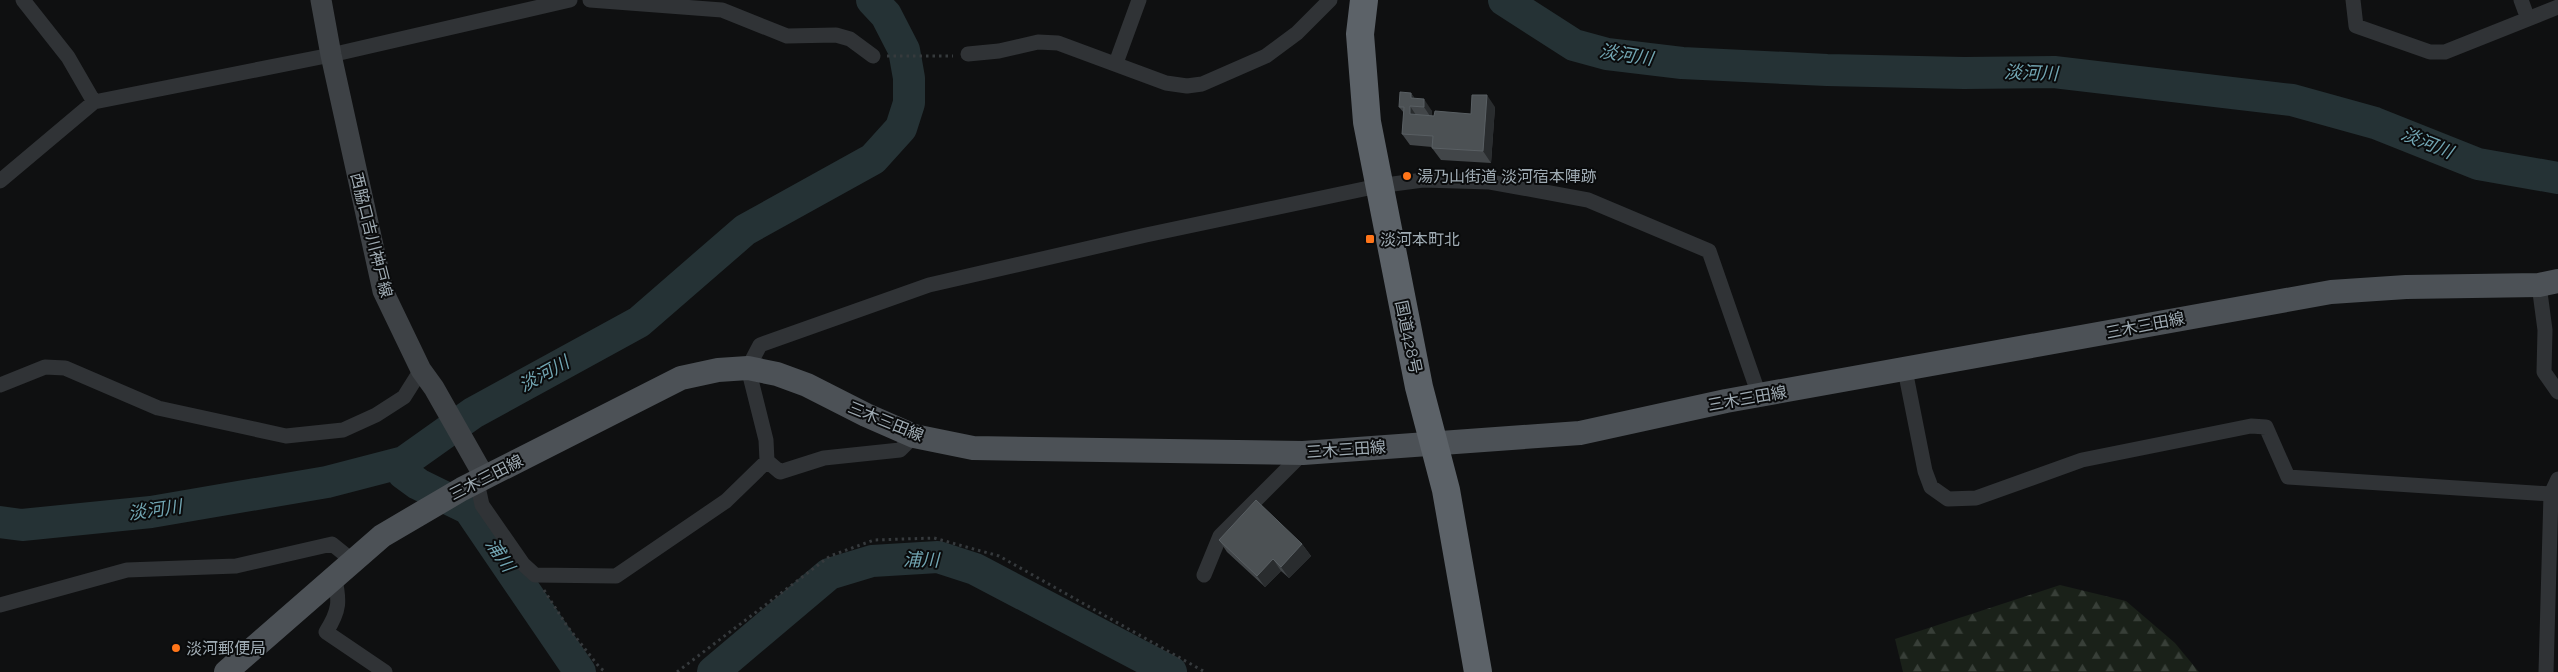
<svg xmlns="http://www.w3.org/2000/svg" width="2558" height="672" font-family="Raleway,'Noto Sans JP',sans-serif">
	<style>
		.forest { fill: url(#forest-firs) }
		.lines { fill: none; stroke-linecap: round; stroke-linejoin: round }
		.river { stroke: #253235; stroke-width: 32 }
		.path { stroke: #363a3d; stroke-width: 3; stroke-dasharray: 2.5 4; stroke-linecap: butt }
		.street { stroke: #303336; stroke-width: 15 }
		.secondary { stroke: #3e4246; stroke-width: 21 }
		.primary { stroke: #4c5156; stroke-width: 24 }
		.highway { stroke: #5c6268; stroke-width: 28 }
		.wall { fill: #424649 }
		.shaded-wall { fill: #292c2e }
		.building { fill: #4c5154; stroke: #595f63 }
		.poi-dot { fill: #ff7519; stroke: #0a0b0c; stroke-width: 2 }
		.labels { text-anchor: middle; stroke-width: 4; stroke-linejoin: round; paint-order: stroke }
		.poi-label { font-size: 16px; fill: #9fabb3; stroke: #0a0b0c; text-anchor: start }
		.street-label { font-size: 16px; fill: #9fabb3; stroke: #0a0b0c }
		.water-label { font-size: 18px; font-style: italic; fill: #72a6b3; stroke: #0a0b0c }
	</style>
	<defs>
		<pattern id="forest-firs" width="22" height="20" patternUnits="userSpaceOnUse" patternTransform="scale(1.25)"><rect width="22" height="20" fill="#1a2119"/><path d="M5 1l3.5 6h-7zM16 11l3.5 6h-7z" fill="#383f38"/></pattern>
	</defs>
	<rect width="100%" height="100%" fill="#0f1011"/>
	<path class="forest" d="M 2060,585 L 2126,601 L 2175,643 L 2199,672 L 1903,672 L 1895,639 Z"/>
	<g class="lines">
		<path class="river" d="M 1504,0 L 1574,45 L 1607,54 L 1682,63 L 1827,70 L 1964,73 L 2054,72 L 2292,100 L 2375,123 L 2478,164 L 2558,178
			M 398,464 L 403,473 L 418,484 L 469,509 L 580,672
			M 0,522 L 22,525 L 151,512 L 327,482 L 404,462 L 473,413 L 639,322 L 745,230 L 873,159 L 901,128 L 909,103 L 909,78 L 904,50 L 886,15 L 872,0
			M 713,672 L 829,574 L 872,561 L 938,557 L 975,569 L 1171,672"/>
		<path class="path" d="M 887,56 L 953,56
			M 544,590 L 567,626 L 600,668 L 606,672
			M 677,672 L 830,556 L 874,540 L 934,538 L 999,556 L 1205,672"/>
		<path class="street" d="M 23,0 L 68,57 L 94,102
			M 590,0 L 722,10 L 787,36 L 836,35 L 850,39 L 873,56
			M 2353,0 L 2356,26 L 2430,52 L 2445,52 L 2558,7
			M 2521,0 L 2528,19
			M 968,54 L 999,51 L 1038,42 L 1058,43 L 1166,83 L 1187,86 L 1202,84 L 1266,56 L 1297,33 L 1330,0
			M 1116,63 L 1139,0
			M 0,181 L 94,102 L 331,55 L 570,0
			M 2539,285 L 2545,330 L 2544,372 L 2558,392
			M 1905,370 L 1925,471 L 1931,487 L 1948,499 L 1976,498 L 2082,460 L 2251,426 L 2266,427 L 2288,477 L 2551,494
			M 0,385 L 45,367 L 65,368 L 158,408 L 286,436 L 343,430 L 376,415 L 404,397 L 421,370
			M 767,461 L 780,472 L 824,458 L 900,450 L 914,436
			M 477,482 L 482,505 L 523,564 L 535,575 L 616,576 L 726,501 L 767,461 L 766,440 L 748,368 L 760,345 L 929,285 L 1146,235 L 1378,186 L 1423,180 L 1490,182 L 1588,200 L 1709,251 L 1759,395
			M 334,575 C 340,601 340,610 326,632 L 385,672
			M 1204,575 L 1220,536 L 1303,453
			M 0,605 L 127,570 L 236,566 L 332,544 L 353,561
			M 2546,672 L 2551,494 L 2558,479"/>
		<path class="secondary" d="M 321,0 L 331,55 L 383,291 L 421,370 L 434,388 L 485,478"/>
		<path class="primary" d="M 226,672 L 382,536 L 462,489 L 681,378 L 718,370 L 748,368 L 777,374 L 807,385 L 866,415 L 914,436 L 973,448 L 1303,453 L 1580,433 L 1726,401 L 2331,292 L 2406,287 L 2539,285 L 2558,281"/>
		<path class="highway" d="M 1364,0 L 1360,34 L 1367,122 L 1419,387 L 1446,490 L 1478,672"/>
	</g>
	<path class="wall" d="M 1411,93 L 1415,99 L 1432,111 L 1432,116 L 1471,114 L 1495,107 L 1491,163 L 1441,160 L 1432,148 L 1432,147 L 1410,145 L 1402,134 L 1404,113 L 1399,107 Z
		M 1219,540 L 1302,544 L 1311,556 L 1289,578 L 1281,571 L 1265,587 L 1227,552 Z"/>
	<path class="shaded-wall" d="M 1411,93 L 1419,105 L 1411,98 Z
		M 1487,95 L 1495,107 L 1491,163 L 1483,151 Z
		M 1424,99 L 1432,111 L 1432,119 L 1424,107 Z
		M 1410,106 L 1418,118 L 1410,114 Z
		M 1302,544 L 1311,556 L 1289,578 L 1281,567 Z
		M 1273,559 L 1281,571 L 1265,587 L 1257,576 Z"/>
	<path class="building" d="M 1400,92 L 1411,93 L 1411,98 L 1424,99 L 1424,107 L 1410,106 L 1410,114 L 1434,116 L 1435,111 L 1471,114 L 1472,95 L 1487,95 L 1483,151 L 1432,148 L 1433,136 L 1402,134 L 1404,107 L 1399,107 Z
		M 1256,500 L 1302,544 L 1281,567 L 1273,559 L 1257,576 L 1219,540 Z"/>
	<g class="poi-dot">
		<circle cx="1407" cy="176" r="5"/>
		<rect x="1365" y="234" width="10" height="10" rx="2.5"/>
		<circle cx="176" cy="648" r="5"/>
	</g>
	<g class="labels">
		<g class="poi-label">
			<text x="1417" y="182">湯乃山街道 淡河宿本陣跡</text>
			<text x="1380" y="245">淡河本町北</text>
			<text x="186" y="654">淡河郵便局</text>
		</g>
		<g class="street-label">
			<text transform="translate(372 235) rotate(76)" y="6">西脇口吉川神戸線</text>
			<text transform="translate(2145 325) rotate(-11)" y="6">三木三田線</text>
			<text transform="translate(1409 337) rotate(78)" y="6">国道428号</text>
			<text transform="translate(1747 398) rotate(-10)" y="6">三木三田線</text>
			<text transform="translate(886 421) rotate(22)" y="6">三木三田線</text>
			<text transform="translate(1346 449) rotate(-4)" y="6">三木三田線</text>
			<text transform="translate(486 477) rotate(-27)" y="6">三木三田線</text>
		</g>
		<g class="water-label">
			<text transform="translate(1626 55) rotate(9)" y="6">淡河川</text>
			<text transform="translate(2031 73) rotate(2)" y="6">淡河川</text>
			<text transform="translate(2427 143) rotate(22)" y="6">淡河川</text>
			<text transform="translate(544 374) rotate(-29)" y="6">淡河川</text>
			<text transform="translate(155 510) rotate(-8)" y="6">淡河川</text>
			<text transform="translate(500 555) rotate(56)" y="6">浦川</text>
			<text transform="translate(921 560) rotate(1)" y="6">浦川</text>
		</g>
	</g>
</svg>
